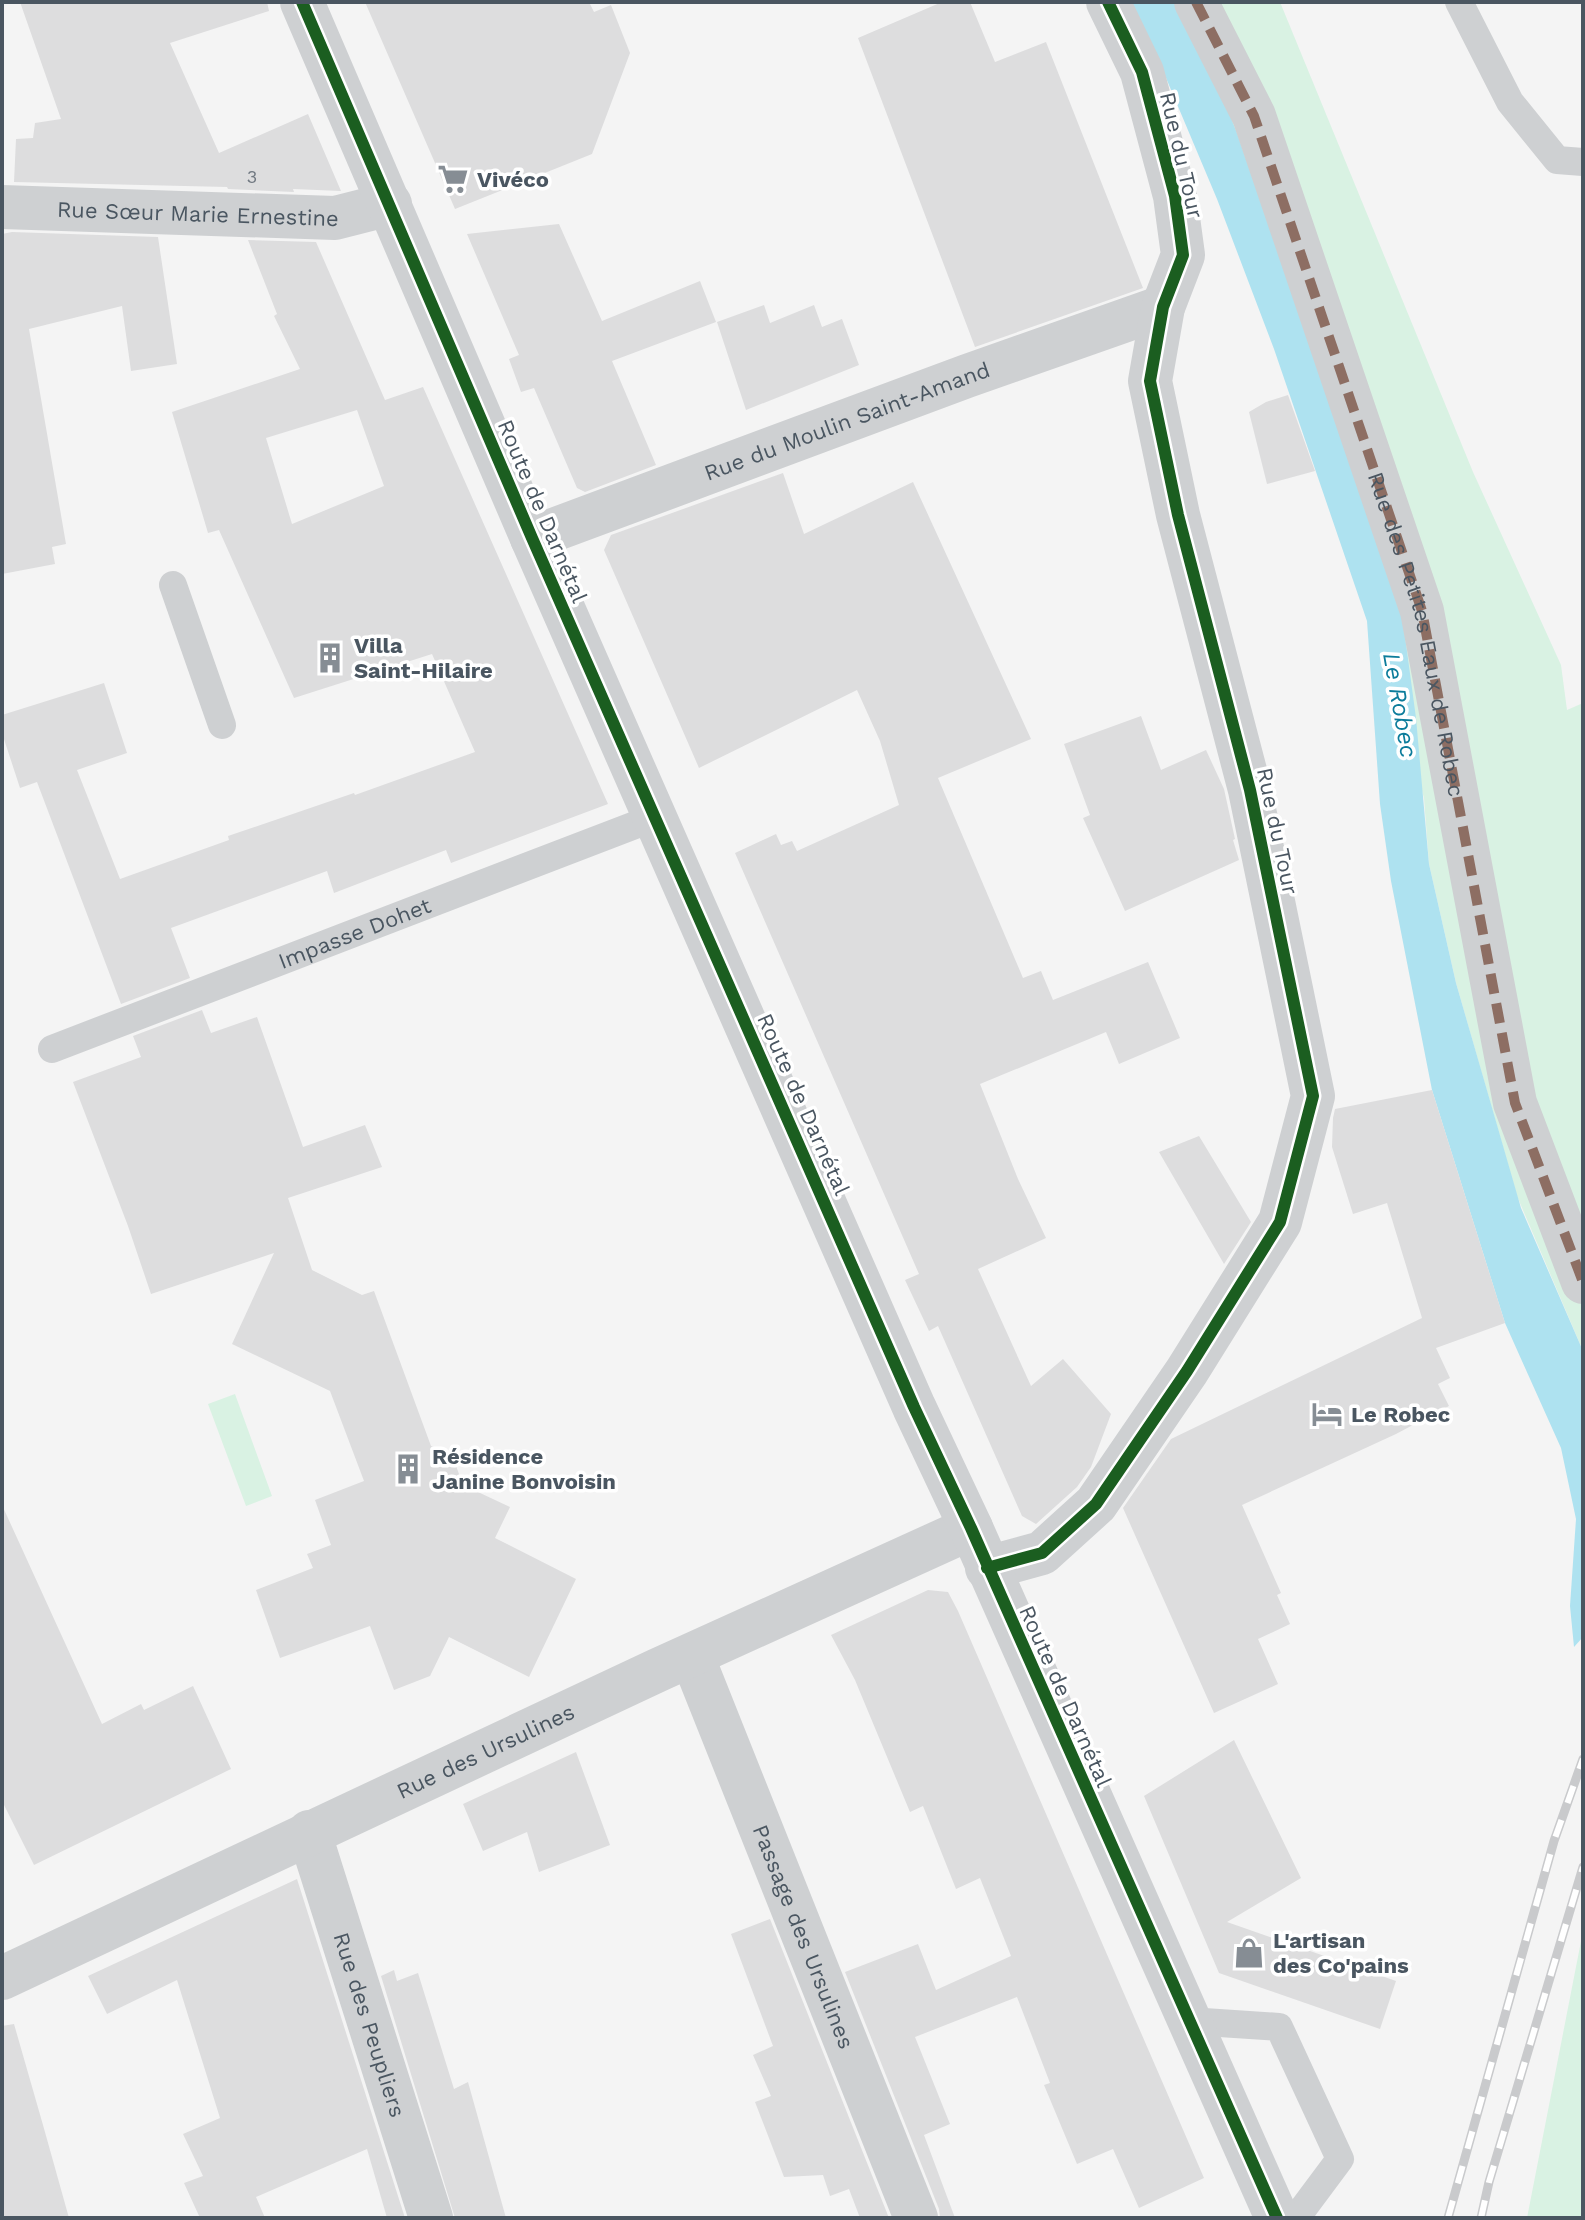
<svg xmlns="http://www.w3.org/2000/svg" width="1585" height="2220" font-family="'Work Sans',sans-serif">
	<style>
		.green { fill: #d9f2e3 }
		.water { fill: #aee2f0 }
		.building { fill: #ddddde; fill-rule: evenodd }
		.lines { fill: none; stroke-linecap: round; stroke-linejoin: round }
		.service { stroke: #ced0d2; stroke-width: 28 }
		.minor { stroke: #ced0d2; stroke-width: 44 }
		.tertiary { stroke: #ced0d2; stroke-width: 44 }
		.rail-casing { stroke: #c9cacc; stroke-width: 9 }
		.rail { stroke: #fff; stroke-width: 6; stroke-dasharray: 18; stroke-linecap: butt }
		.quiet { stroke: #8d6e63; stroke-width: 10; stroke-dasharray: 20 10; stroke-linecap: butt }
		.cycleway-casing { stroke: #fff; stroke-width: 17 }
		.cycleway { stroke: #1b5e20; stroke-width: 12 }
		.labels { text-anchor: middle; stroke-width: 7; stroke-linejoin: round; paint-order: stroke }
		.number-label { font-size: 18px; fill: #707881 }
		.street-label { font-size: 22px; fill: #4a5661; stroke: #fff }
		.poi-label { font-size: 22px; font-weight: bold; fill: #4a5661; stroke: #fff; text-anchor: start }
		.water-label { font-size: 24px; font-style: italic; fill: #0c7c9b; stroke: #fff }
	</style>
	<rect width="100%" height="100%" fill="#f4f4f4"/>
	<path class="green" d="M 1179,2 L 1280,2 L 1473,472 L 1561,665 L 1567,710 L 1583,703 L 1583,1351 L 1517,1196 L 1456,983 L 1429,864 L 1424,798 L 1242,145 C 1220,97 1203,49 1179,2 Z
		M 235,1394 L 272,1496 L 246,1506 L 208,1404 Z
		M 1583,1931 L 1583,2218 L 1527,2218 Z"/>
	<path class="water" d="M 1130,2 L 1179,2 L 1202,46 L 1237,133 L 1401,607 L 1416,718 L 1429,864 L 1456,983 L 1521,1208 L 1583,1351 L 1583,1637 L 1574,1647 L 1570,1606 L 1576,1519 L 1561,1448 L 1505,1323 L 1432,1090 L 1391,881 L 1380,804 L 1367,621 L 1274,349 L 1217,199 L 1158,59 Z"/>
	<path class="building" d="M 20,2 L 267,2 L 269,11 L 170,43 L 219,153 L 308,114 L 341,191 L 293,189 L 294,192 L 228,189 L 227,187 L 14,182 L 16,139 L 33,138 L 35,123 L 61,119 Z
		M 365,2 L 589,2 L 594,12 L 611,5 L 630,53 L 592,154 L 455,209 Z
		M 942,2 L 970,2 L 995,62 L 1046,42 L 1143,288 L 975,347 L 858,38 Z
		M 559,224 L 602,321 L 700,281 L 716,322 L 612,361 L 656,465 L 585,492 L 577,488 L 534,388 L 521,392 L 509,359 L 519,355 L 467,234 Z
		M 12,232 L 158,237 L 177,364 L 131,371 L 122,306 L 29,329 L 66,544 L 52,547 L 55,564 L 2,574 L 2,234 Z
		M 248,240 L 316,242 L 385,400 L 423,387 L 608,804 L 451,863 L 446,850 L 334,893 L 327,871 L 171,928 L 190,978 L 121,1004 L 37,782 L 20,788 L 2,733 L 2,715 L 104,683 L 127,753 L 77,770 L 120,879 L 229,840 L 228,836 L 354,793 L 355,795 L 475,752 L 432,654 L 294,698 L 219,530 L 208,533 L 172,412 L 300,369 L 274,316 L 277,314 ZM 357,410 L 384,486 L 292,524 L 266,438 Z
		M 764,305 L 770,323 L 814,305 L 822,327 L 842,319 L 859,365 L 746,410 L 717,322 Z
		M 1288,395 L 1315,471 L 1267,484 L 1249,412 L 1266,402 Z
		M 783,473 L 804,534 L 913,482 L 1031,739 L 938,778 L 1023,978 L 1041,971 L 1053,1000 L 1148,962 L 1180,1038 L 1119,1064 L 1106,1032 L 980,1084 L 1018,1179 L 1046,1238 L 978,1269 L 1031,1386 L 1063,1359 L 1111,1414 L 1091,1467 L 1077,1487 L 1036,1524 L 1022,1516 L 938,1326 L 929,1331 L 905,1280 L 919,1274 L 735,853 L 776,834 L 781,845 L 792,841 L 797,851 L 899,805 L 880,741 L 857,690 L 699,768 L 604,550 L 611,535 Z
		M 1141,716 L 1161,770 L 1206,750 L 1224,789 L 1235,839 L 1233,840 L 1239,860 L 1125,911 L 1083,818 L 1090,815 L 1064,744 Z
		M 202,1010 L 211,1033 L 257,1017 L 303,1147 L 365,1125 L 382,1167 L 288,1198 L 312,1270 L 362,1295 L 374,1291 L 431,1446 L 451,1452 L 463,1485 L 510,1507 L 495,1538 L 576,1579 L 529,1677 L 449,1637 L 430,1676 L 394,1690 L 370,1626 L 280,1658 L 256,1590 L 313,1568 L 307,1554 L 331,1545 L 315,1500 L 364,1481 L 330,1391 L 232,1344 L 274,1253 L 151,1294 L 128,1226 L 73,1082 L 141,1057 L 133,1036 Z
		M 1432,1090 L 1505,1323 L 1436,1348 L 1450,1378 L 1438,1384 L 1449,1406 L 1396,1434 L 1242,1505 L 1281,1593 L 1277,1595 L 1290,1624 L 1258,1639 L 1278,1684 L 1214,1713 L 1123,1508 L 1171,1439 L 1422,1318 L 1387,1203 L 1353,1214 L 1332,1147 L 1333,1118 L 1335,1109 Z
		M 1199,1136 L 1251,1222 L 1224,1264 L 1159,1152 Z
		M 2,1505 L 102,1724 L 141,1704 L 144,1710 L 193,1686 L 231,1769 L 34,1865 L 2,1801 Z
		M 928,1590 L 948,1592 L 958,1611 L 1204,2178 L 1139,2208 L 1113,2149 L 1077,2164 L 1044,2085 L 1050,2083 L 1017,1997 L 915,2037 L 950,2124 L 924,2135 L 955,2218 L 940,2218 L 939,2209 L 845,1972 L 918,1944 L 936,1990 L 1011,1956 L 980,1878 L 956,1889 L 923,1806 L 910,1812 L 855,1680 L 831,1635 Z
		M 1234,1740 L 1301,1878 L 1227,1922 L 1396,1981 L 1380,2029 L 1219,1973 L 1144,1796 Z
		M 576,1752 L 610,1845 L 539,1872 L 527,1832 L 483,1851 L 463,1804 Z
		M 297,1879 L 405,2218 L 387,2218 L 367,2149 L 256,2197 L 265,2218 L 200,2218 L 184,2183 L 203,2176 L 183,2134 L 220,2118 L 177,1980 L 107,2014 L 88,1976 Z
		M 770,1919 L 889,2218 L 860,2218 L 849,2189 L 830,2196 L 823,2175 L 784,2177 L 755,2102 L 771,2096 L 753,2055 L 773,2046 L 731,1934 Z
		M 394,1970 L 397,1981 L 418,1973 L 454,2089 L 468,2082 L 506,2218 L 455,2218 L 381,1976 Z
		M 14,2024 L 43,2125 L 69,2218 L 2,2218 L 2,2026 Z"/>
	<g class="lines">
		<g class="service">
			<path d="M 1459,2 L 1510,102 L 1557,160 L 1583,162"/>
			<path d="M 173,585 L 222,725"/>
			<path id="s1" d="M 52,1049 L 656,817"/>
			<path d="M 1189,2021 L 1279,2027 L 1340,2159 L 1296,2218"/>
		</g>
		<g class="minor">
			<path id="s2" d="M 1196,2 L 1254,116 L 1422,611 L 1515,1103 L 1583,1282"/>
			<path id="s3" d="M 2,207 L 335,218 L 390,204"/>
			<path id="s4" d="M 532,538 L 967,376 L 1163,307"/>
			<path d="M 987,1568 L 1042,1553 L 1096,1504 L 1187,1371 L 1280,1222 L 1313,1096 L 1250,790 L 1178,515 L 1150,381 L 1163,307 L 1183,255 L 1175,196 L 1142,72 L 1108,2"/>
			<path id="s5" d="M 692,1656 L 916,2218"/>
			<path id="s6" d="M 309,1832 L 431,2218"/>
			<path id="s7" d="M 2,1978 L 658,1670 L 971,1528"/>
		</g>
		<path class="tertiary" d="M 302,2 L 532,538 L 914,1407 L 971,1528 L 1277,2218"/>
		<g class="rail-casing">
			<path id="rail" d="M 1448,2218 L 1554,1841 L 1583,1759
				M 1481,2218 L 1489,2182 L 1583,1867"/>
		</g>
		<use href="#rail" class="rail"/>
		<path class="quiet" d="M 1196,2 L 1254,116 L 1422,611 L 1515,1103 L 1583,1282"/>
		<g class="cycleway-casing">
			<path id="cycleway" d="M 302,2 L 532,538 L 914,1407 L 971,1528 L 1277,2218
				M 987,1568 L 1042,1553 L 1096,1504 L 1187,1371 L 1280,1222 L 1313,1096 L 1250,790 L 1178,515 L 1150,381 L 1163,307 L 1183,255 L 1175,196 L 1142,72 L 1108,2"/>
		</g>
		<use href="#cycleway" class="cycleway"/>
	</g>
	<defs>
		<g id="supermarket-bare" transform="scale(2.4)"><path d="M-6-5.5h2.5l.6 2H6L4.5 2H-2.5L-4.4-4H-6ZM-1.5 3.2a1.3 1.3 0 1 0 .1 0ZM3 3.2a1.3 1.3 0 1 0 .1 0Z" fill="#868d94" stroke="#fff" stroke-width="2.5" paint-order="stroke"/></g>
		<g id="building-bare" transform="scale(2.4)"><path d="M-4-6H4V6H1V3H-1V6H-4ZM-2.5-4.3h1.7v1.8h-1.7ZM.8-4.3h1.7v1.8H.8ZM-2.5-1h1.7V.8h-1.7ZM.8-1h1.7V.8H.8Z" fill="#868d94" stroke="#fff" stroke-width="2.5" paint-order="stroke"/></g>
		<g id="hotel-bare" transform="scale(2.4)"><path d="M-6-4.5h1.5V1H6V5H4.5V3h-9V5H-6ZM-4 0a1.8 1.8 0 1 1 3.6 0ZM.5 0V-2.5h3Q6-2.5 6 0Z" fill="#868d94" stroke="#fff" stroke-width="2.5" paint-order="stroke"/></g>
		<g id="shop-bare" transform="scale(2.4)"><path d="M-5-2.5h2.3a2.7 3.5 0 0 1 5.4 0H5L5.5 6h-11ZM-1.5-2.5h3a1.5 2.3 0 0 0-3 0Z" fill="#868d94" stroke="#fff" stroke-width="2.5" paint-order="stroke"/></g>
	</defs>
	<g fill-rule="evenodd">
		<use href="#supermarket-bare" x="453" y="179"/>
		<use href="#building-bare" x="330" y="658"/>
		<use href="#hotel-bare" x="1327" y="1414"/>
		<use href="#building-bare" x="408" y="1469"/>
		<use href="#shop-bare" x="1249" y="1953"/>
	</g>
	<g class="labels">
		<g class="number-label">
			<text x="252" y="183">3</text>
		</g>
		<g class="street-label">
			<text transform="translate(1182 155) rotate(77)" y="8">Rue du Tour</text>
			<text dy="8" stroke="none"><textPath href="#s3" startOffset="196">Rue Sœur Marie Ernestine</textPath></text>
			<text dy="8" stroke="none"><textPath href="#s4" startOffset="336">Rue du Moulin Saint-Amand</textPath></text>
			<text transform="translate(543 511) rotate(67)" y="8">Route de Darnétal</text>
			<text dy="8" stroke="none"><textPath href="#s2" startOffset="672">Rue des Petites Eaux de Robec</textPath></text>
			<text transform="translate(1278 831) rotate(78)" y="8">Rue du Tour</text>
			<text dy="8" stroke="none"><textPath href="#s1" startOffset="324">Impasse Dohet</textPath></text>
			<text transform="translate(804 1104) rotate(66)" y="8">Route de Darnétal</text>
			<text transform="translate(1066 1696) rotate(66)" y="8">Route de Darnétal</text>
			<text dy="8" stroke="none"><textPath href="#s7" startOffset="534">Rue des Ursulines</textPath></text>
			<text dy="8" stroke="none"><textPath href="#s5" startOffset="302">Passage des Ursulines</textPath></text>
			<text dy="8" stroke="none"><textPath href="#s6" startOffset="202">Rue des Peupliers</textPath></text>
		</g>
		<g class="poi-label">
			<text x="477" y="187">Vivéco</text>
			<text x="354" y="653">Villa<tspan x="354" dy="25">Saint-Hilaire</tspan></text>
			<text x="1351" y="1422">Le Robec</text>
			<text x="432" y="1464">Résidence<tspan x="432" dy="25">Janine Bonvoisin</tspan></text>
			<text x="1273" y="1948">L'artisan<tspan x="1273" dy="25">des Co'pains</tspan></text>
		</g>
		<g class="water-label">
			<text transform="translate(1400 705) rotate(80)" y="8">Le Robec</text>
		</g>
	</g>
	<rect width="1585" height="2220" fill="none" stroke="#4a5661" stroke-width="8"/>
</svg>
